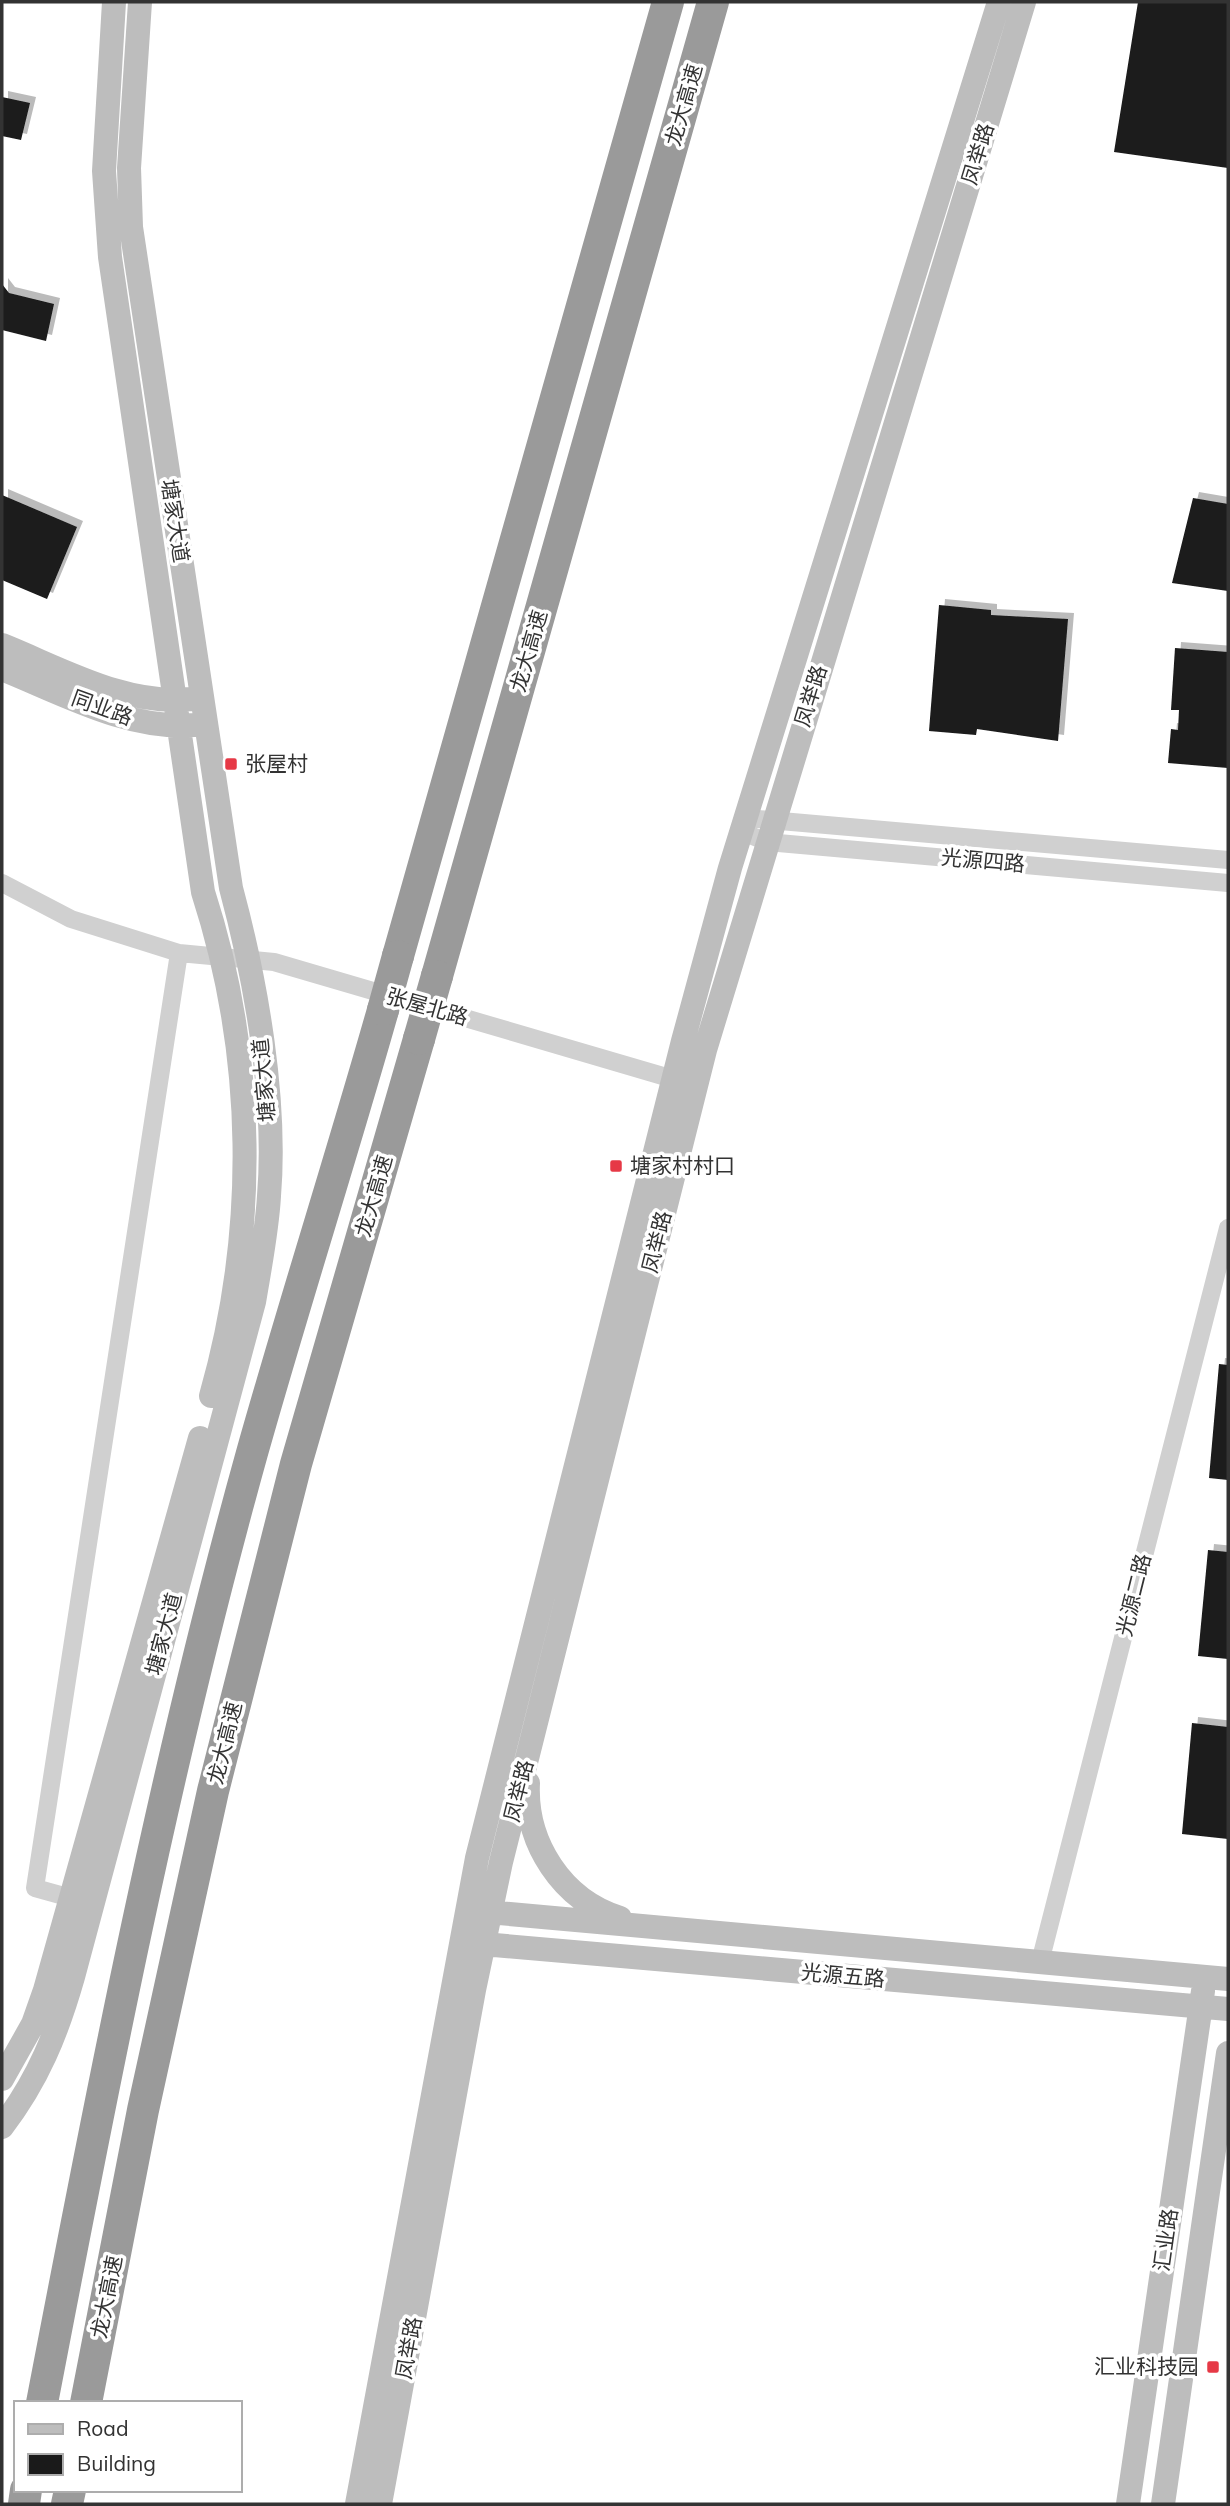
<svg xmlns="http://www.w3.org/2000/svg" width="1230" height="2506" font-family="Mulish,'Noto Sans SC',sans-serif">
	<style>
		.building { fill: #1a1a1a; filter: url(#shadow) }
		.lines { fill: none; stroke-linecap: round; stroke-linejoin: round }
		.street { stroke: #d0d0d0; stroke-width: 18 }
		.secondary { stroke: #bdbdbd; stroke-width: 24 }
		.highway { stroke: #9a9a9a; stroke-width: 32 }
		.highway-bridge { stroke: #9a9a9a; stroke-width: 32 }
		.poi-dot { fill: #e63946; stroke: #fff; stroke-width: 2.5 }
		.labels { text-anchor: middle; stroke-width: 7; stroke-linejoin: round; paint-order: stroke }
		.street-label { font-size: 21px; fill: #333; stroke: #fff }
		.poi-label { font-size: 21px; fill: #333; stroke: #fff; text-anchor: start }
	</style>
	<defs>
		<filter id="shadow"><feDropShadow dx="6" dy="-6" stdDeviation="0" flood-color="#0004"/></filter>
	</defs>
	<rect width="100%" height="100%" fill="#fff"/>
	<path class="building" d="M 1138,2 L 1228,2 L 1228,168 L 1114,152 Z
		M 2,97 L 30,103 L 21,140 L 2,136 Z
		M 2,284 L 9,293 L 54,304 L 46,341 L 2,330 Z
		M 2,495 L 77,527 L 47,599 L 2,580 Z
		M 1193,498 L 1228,504 L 1228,591 L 1172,583 Z
		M 939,605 L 991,610 L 991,615 L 1068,619 L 1058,741 L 977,729 L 976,735 L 929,731 Z
		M 1175,648 L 1228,652 L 1228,768 L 1168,763 L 1171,729 L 1178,730 L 1179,710 L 1171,710 Z
		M 1219,1364 L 1228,1365 L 1228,1480 L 1209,1478 Z
		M 1208,1550 L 1228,1552 L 1228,1659 L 1198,1656 Z
		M 1192,1723 L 1228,1727 L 1228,1839 L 1182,1834 Z"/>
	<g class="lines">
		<path class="street" d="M 746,818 L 1228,860
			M 744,826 L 750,835 L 767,842 L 1228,883
			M 2,883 L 71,919 L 179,953 L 35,1888 L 71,1898
			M 179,953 L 274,962 L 673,1079
			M 1040,1962 L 1228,1228"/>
		<path class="secondary" d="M 114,2 L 104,171 L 110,257 L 203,892 C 256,1056 258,1231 211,1396
			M 2,645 C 62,669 125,706 191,699
			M 2,669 C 62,693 127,730 194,725
			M 528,1783 C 525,1843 562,1900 620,1918
			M 476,1911 L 1228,1979
			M 471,1938 L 483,1944 L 1228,2009
			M 2,2079 L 33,2024 L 45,1990 L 200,1438
			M 2,2127 C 38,2080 57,2033 73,1977 L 254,1302 C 260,1266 267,1231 269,1196 C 277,1099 256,981 231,888 L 131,227 L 129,168 L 140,2
			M 357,2504 L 477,1858 L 683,1041 L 730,868 L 999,2
			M 380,2504 L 474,1990 L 501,1862 L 705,1050 L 1024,2
			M 1128,2504 L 1203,1991
			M 1163,2504 L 1228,2053"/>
		<path class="highway" d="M 398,956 L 668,2
			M 437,976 L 713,2
			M 42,2403 C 103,2084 165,1765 252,1453 C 294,1304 341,1158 383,1010
			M 86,2403 L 143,2110 L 213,1791 L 296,1464 L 419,1039
			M 24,2504 L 26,2490
			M 67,2504 L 70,2490"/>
		<path class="highway-bridge" d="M 383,1010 L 398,956
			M 419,1039 L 437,976"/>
	</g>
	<g class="poi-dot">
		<rect x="224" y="757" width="14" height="14" rx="3.5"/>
		<rect x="609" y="1159" width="14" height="14" rx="3.5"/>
		<rect x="1206" y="2360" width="14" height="14" rx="3.5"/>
	</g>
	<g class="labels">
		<g class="street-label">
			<text transform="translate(684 105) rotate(-74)" y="7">龙大高速</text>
			<text transform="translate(978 154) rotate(-73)" y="7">凤举路</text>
			<text transform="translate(175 521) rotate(81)" y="7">塘家大道</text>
			<text transform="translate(529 651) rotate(-74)" y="7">龙大高速</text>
			<text transform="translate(811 696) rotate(-73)" y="7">凤举路</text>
			<text transform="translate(102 708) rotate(20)" y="7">同业路</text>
			<text transform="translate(983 861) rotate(5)" y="7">光源四路</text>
			<text transform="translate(427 1007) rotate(16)" y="7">张屋北路</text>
			<text transform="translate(264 1080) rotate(-95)" y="7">塘家大道</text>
			<text transform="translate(374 1196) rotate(-74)" y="7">龙大高速</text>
			<text transform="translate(657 1242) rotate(-76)" y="7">凤举路</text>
			<text transform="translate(1134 1595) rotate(-76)" y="7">光源二路</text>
			<text transform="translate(164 1634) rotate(-75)" y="7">塘家大道</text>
			<text transform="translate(225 1743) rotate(-76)" y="7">龙大高速</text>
			<text transform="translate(519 1791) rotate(-76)" y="7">凤举路</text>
			<text transform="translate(843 1976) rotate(5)" y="7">光源五路</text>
			<text transform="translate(1166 2240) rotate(-82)" y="7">汇业路</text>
			<text transform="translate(107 2297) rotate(-79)" y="7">龙大高速</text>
			<text transform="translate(409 2348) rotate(-80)" y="7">凤举路</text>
		</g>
		<g class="poi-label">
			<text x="245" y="771">张屋村</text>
			<text x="630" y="1173">塘家村村口</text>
			<text x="1199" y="2374" text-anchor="end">汇业科技园</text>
		</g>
	</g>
	<rect width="1230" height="2506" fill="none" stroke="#333333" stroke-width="7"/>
	<rect x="14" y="2401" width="228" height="91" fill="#ffffff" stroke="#adadad" stroke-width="2"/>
	<rect x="28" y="2424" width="35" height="10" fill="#bdbdbd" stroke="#adadad" stroke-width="2"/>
	<text x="77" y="2436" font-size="21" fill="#333333">Road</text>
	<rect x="28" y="2454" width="35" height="21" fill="#1a1a1a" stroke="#adadad" stroke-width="2"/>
	<text x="77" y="2471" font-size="21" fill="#333333">Building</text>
</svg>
